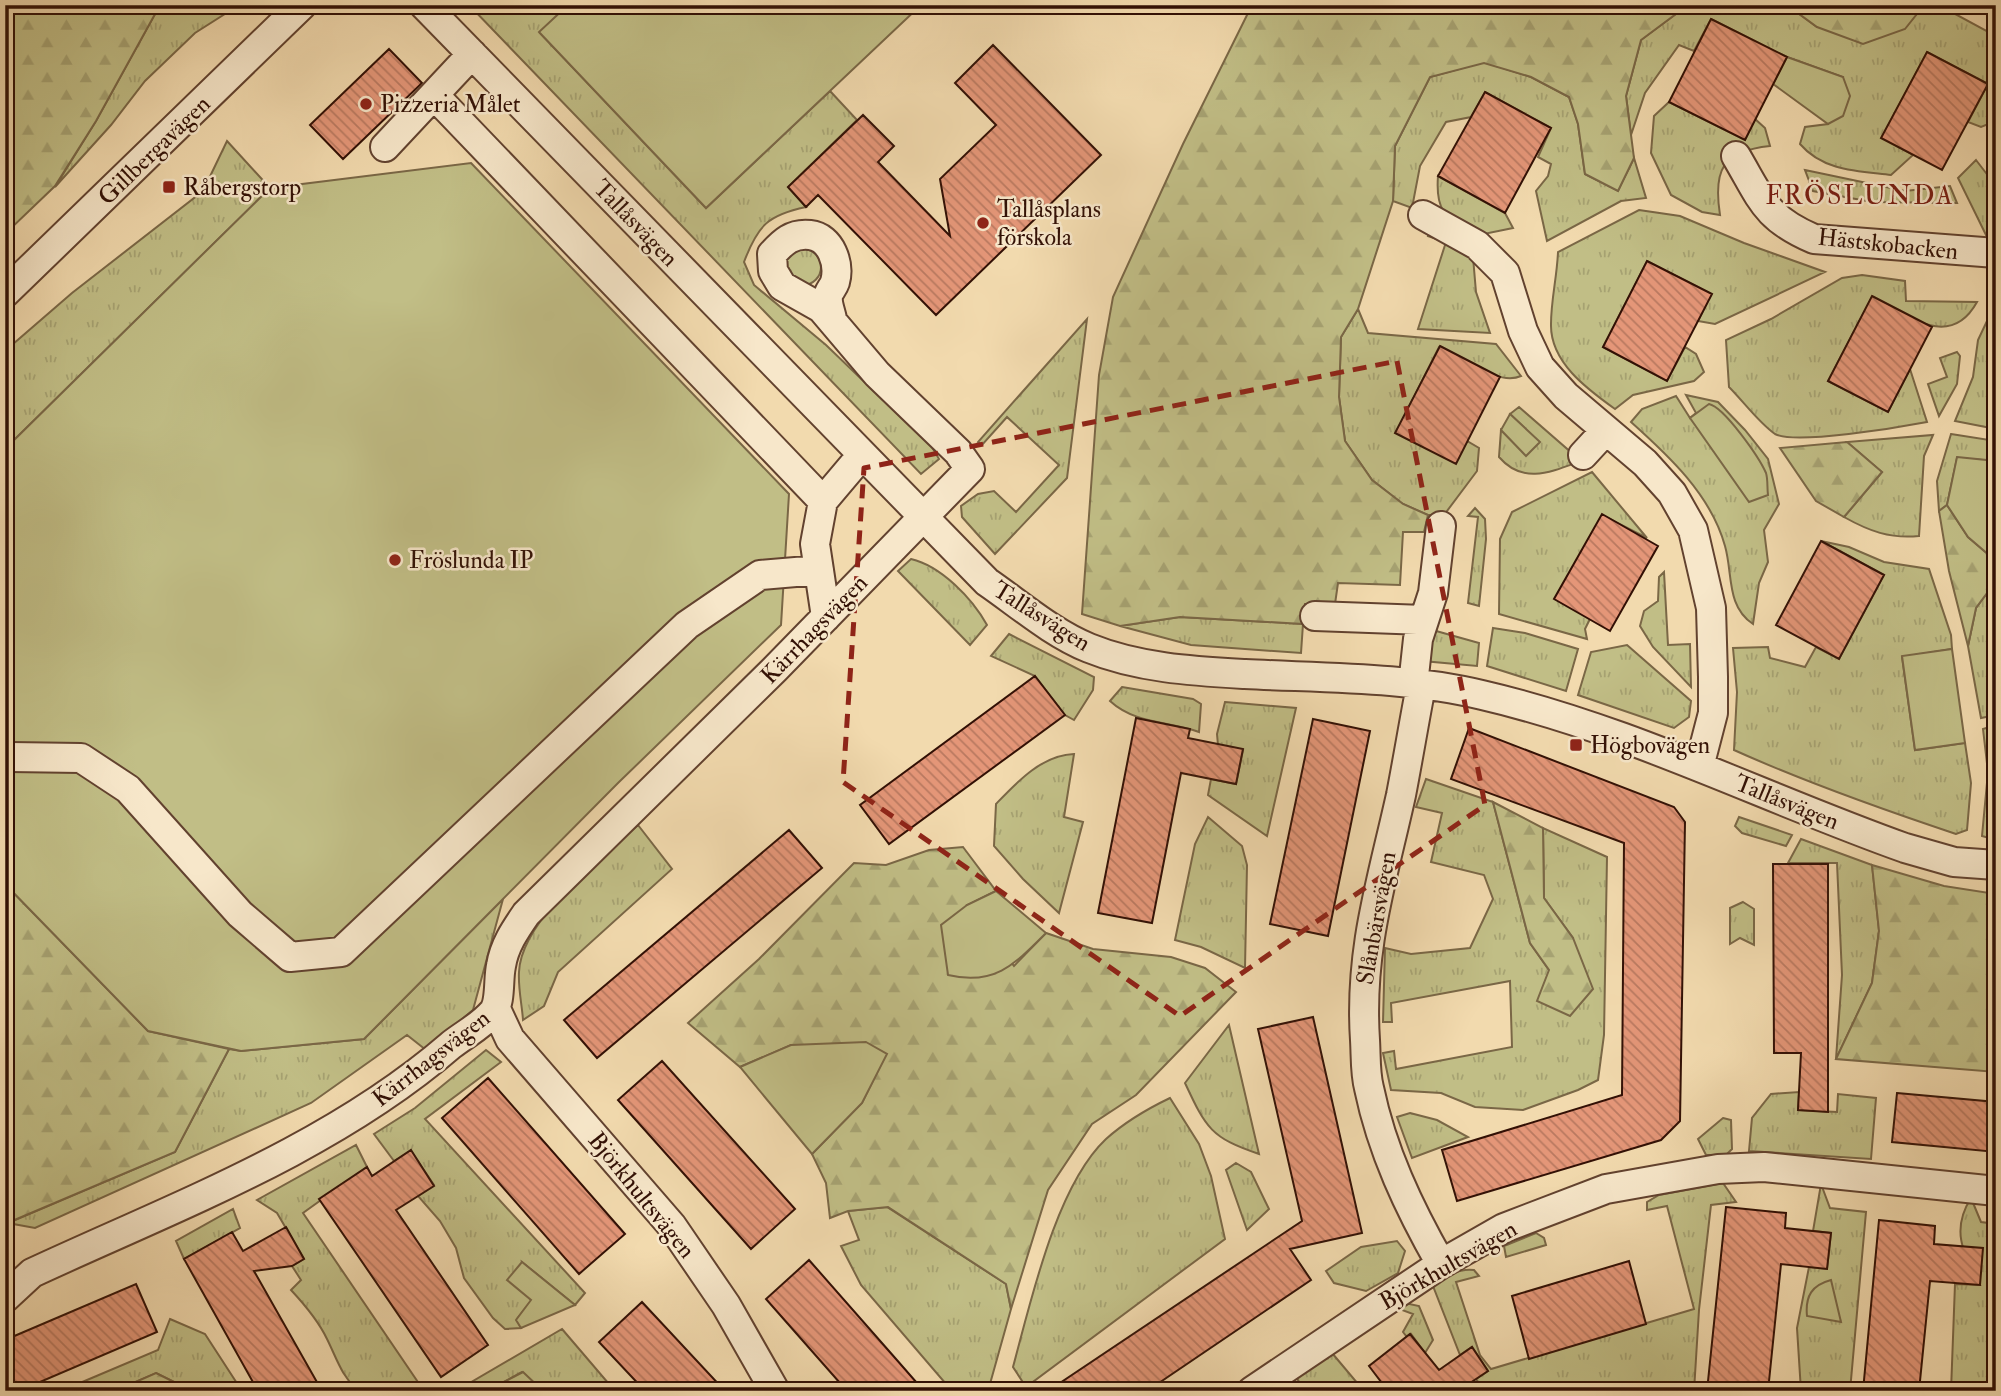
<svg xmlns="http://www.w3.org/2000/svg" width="2001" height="1396" font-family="'IM FELL Double Pica',serif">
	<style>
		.grass { fill: url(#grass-tufts); stroke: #7a6746; stroke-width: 2 }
		.forest { fill: url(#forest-firs); stroke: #7a6746; stroke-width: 2 }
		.green { fill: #c1be86; stroke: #7a6746; stroke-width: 2 }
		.building { fill: url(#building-back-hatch); stroke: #321005; stroke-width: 2 }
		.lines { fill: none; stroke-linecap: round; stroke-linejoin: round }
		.minor-casing { stroke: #62422f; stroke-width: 32 }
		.minor { stroke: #f7e7ca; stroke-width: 28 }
		.marked { fill: none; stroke: #8f2418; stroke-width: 5; stroke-dasharray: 14 9; stroke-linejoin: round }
		.poi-dot { fill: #8f2418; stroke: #f7e7ca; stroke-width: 2.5 }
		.labels { text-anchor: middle; stroke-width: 5; stroke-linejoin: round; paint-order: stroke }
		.poi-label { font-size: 24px; fill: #321005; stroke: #f7e7ca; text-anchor: start }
		.street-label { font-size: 24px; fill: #321005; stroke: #f7e7ca }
		.neighbourhood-label { font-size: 26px; letter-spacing: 2px; fill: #7a1f14; stroke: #f7e7ca }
	</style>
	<defs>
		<pattern id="grass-tufts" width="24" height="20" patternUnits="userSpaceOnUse" patternTransform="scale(1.75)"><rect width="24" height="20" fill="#c1be86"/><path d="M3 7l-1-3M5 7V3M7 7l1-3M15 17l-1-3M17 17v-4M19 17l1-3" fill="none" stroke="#a6a272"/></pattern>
		<pattern id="forest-firs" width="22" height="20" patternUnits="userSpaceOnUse" patternTransform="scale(1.75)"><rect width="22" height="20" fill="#c1be86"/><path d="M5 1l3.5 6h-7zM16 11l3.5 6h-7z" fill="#a6a272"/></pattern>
		<pattern id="building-back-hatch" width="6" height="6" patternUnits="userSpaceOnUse" patternTransform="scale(1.75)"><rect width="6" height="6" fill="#e49678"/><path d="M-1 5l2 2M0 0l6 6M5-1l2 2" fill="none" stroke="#b97960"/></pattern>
	</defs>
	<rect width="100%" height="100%" fill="#f2daae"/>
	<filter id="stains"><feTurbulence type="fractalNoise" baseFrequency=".00286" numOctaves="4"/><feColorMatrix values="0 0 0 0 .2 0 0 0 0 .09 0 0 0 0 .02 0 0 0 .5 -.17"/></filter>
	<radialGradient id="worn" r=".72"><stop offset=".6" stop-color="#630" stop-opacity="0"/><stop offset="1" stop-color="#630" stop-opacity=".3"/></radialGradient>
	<path class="grass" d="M 160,5 L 239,5 L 195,33 L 145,81 L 111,125 L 55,187 L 96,121 Z
		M 469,5 L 568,5 L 540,33 L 706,208 L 830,91 L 857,120 L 788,187 L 806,207 C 768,215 758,225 744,262 L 754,285 L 826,345 L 932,447 L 939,459 L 921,474 Z
		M 1688,5 L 1787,5 L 1817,27 L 1904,29 L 1924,5 L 1945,5 L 1944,8 L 1996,36 L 1996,121 L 1981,127 L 1968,122 L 1988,84 L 1927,52 L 1882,137 L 1913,155 L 1891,175 C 1858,171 1823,171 1800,144 L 1805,127 L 1828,124 L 1843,77 L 1787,57 L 1711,19 L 1694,51 L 1679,45 L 1645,93 L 1631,135 L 1626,96 L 1641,40 Z
		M 1484,62 L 1531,77 L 1569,97 L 1578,124 L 1585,174 L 1618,191 L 1634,158 L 1646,198 L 1621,201 L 1547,241 L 1536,191 L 1548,176 L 1551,164 L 1538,157 L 1551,128 L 1485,92 L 1471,117 L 1446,122 L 1420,166 L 1412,208 L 1393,201 L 1395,146 L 1430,77 Z
		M 1669,102 L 1745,140 L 1755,119 L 1765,128 L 1770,146 C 1722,151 1713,170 1720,215 L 1702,212 L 1671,195 L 1651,153 L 1654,116 Z
		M 227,141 L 270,188 L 5,449 L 5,351 L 72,293 L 203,191 Z
		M 1976,160 L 1996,186 L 1996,235 L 1986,235 L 1958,178 Z
		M 1805,170 L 1905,191 L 1950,186 L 1957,203 L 1872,202 L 1813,191 Z
		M 1438,176 L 1505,213 L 1513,228 L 1479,235 C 1448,217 1435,216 1438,176 Z
		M 1639,210 L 1680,216 L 1744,243 L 1825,272 L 1715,324 L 1698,321 L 1711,294 L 1647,261 L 1603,347 L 1667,381 L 1685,347 L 1696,354 L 1704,372 L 1694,381 L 1633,395 L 1615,409 C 1587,389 1550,362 1551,324 C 1551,300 1557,277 1558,252 Z
		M 1430,230 L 1473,257 L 1476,292 L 1490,333 L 1418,329 L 1446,242 L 1428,236 Z
		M785 267a18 18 0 1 1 36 0a18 18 0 1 1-36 0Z
		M 1862,275 L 1905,281 L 1906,301 L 1977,302 C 1950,351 1907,315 1872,297 L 1828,381 L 1888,412 L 1910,369 L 1927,422 C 1901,427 1795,445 1775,434 C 1759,423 1743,401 1729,387 L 1726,340 L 1771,319 L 1842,278 Z
		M 1996,302 L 1996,429 L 1955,421 L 1973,377 L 1978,340 Z
		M 1358,309 L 1368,333 L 1496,344 L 1521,376 C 1497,387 1462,355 1439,347 L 1396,433 L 1467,441 L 1479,448 L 1477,471 L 1444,515 L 1428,515 L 1403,504 L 1372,480 L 1345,441 L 1339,397 L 1341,337 Z
		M 1087,319 L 1067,478 L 995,554 L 962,517 L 961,506 L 978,494 L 994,491 L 1016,512 L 1059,465 L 1007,417 L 982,445 L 978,442 Z
		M 1957,352 L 1960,356 L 1957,384 L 1939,416 L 1928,384 L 1947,377 L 1940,358 Z
		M 1686,395 L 1718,402 L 1745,430 L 1768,459 L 1779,504 L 1764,530 L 1768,562 L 1759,583 L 1753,624 C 1726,606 1733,574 1725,546 C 1711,495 1669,456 1631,422 L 1642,409 L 1676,396 L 1690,418 L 1696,413 Z
		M 1519,407 L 1581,461 C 1551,472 1523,485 1499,457 L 1501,430 L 1526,455 L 1539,442 L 1510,414 Z
		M 1951,434 L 1996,441 L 1996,461 L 1957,458 L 1947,505 L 1939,511 L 1937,481 Z
		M 1933,435 L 1924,456 L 1919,536 C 1890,539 1869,531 1844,517 L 1882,472 L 1847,442 Z
		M 1592,472 L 1647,538 L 1602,515 L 1590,619 L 1585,629 L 1587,639 L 1499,614 L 1500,539 L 1512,512 Z
		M 1475,508 L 1485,519 L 1486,539 L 1479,606 L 1468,603 L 1478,517 L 1468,516 Z
		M 1821,541 L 1849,547 L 1884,562 L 1929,569 L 1951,635 L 1952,649 L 1902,657 L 1915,750 L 1965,743 L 1971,783 L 1967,830 L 1956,834 C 1881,809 1807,783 1734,750 L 1737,692 L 1733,648 L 1768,647 L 1770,658 L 1805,667 L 1816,647 L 1839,659 L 1884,575 Z
		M 911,559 C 941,566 972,598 987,625 L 970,645 L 898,571 Z
		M 1664,572 L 1668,645 L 1690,644 L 1691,687 L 1653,647 L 1640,626 L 1644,611 L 1658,601 L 1659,577 Z
		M 1996,581 L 1996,715 L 1981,718 L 1968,646 L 1976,608 Z
		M 1180,617 L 1303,624 L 1301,653 L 1191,645 L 1120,626 Z
		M 1493,628 L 1525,633 L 1578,649 L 1566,691 L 1487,666 Z
		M 1429,629 L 1479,643 L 1477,666 L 1423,661 Z
		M 1009,634 L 1094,677 L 1093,690 L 1074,720 L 1065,715 L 1035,676 L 991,656 Z
		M 1627,645 L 1691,701 L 1689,717 L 1674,728 L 1578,695 L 1591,652 Z
		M 1122,687 L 1193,699 L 1201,704 L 1199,732 C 1168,721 1135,724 1110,701 Z
		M 1225,702 L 1296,708 L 1267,836 L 1208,795 L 1211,779 L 1236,784 L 1243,750 L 1218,745 L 1217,734 Z
		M 1996,725 L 1996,840 L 1982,836 L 1988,772 L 1983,729 Z
		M 1074,754 L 1064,817 L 1083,822 L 1059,913 L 1023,879 L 994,846 L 996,804 C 1017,782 1042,755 1074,754 Z
		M 1426,779 L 1493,802 L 1530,943 L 1549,970 L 1573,938 L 1544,898 L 1543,828 L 1607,857 L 1604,1035 L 1598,1080 L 1578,1090 L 1523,1110 L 1475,1107 L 1441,1093 L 1391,1090 L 1383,1053 L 1394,1051 L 1396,1069 L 1512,1047 L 1510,981 L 1391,1003 L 1392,1022 L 1383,1022 L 1385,948 L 1411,954 L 1470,948 L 1493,899 L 1484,875 L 1431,862 L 1442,813 L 1416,807 Z
		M 1208,817 L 1242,846 L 1247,865 L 1245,968 L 1201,947 L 1175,940 L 1195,844 Z
		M 1739,817 L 1792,835 L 1786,846 L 1742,833 L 1735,826 Z
		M 638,825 L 672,869 L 558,972 L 544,1006 L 523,1020 C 522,1005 518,988 519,972 C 521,920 601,858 638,825 Z
		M 1801,839 L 1872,865 L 1879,931 L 1872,983 L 1836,1059 L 1842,975 L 1837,863 L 1788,863 Z
		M 503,899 L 473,1010 L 426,1050 L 407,1035 L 311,1103 L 35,1228 L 8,1223 L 175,1152 L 229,1049 L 241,1051 L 364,1039 Z
		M 1743,902 L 1754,909 L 1754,945 L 1740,938 L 1730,944 L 1730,908 Z
		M 1229,1025 L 1259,1154 C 1211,1138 1206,1128 1185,1083 Z
		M 486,1050 L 501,1062 L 425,1119 L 585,1293 L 575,1305 L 522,1262 L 531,1301 L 517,1319 L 521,1328 L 505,1329 L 493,1318 L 464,1278 L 456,1248 L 440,1221 L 418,1196 L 434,1185 L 411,1151 L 394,1161 L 374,1134 L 415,1108 Z
		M 1799,1092 L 1798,1110 L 1837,1112 L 1838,1094 L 1876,1098 L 1871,1159 L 1749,1151 L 1752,1118 L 1771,1094 Z
		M 1170,1098 L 1199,1144 L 1211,1176 L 1225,1239 L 1026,1387 L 1013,1367 C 1031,1301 1056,1186 1106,1139 C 1125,1122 1147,1109 1170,1098 Z
		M 1410,1113 L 1437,1120 L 1468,1137 L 1412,1158 L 1397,1117 Z
		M 1723,1118 L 1731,1120 L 1732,1149 L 1726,1155 L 1706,1155 L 1698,1139 Z
		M 356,1145 L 367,1167 L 303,1213 L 424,1391 L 358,1391 C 341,1375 337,1359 327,1339 C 318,1320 305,1305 291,1290 L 301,1280 L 292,1266 L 304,1259 L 277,1213 L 257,1200 Z
		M 1236,1163 L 1251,1172 L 1269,1209 L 1247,1230 L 1226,1170 Z
		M 1723,1183 L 1736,1202 L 1711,1205 L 1699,1310 L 1694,1391 L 1485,1391 L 1476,1379 L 1488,1371 L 1472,1347 L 1460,1355 L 1433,1286 C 1443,1276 1460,1268 1474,1270 L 1479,1276 L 1456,1282 L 1480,1355 L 1491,1369 L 1694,1309 L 1667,1206 L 1647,1210 L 1647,1202 L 1659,1195 Z
		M 1821,1184 L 1830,1208 L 1866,1212 L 1850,1391 L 1801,1391 L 1797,1328 L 1809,1267 L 1827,1269 L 1831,1233 L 1813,1231 Z
		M 1971,1198 L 1981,1222 L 1996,1224 L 1996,1391 L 1951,1391 L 1955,1284 L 1980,1285 C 1964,1254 1950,1231 1971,1198 Z
		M 887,1207 L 1006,1284 L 1011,1309 L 988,1391 L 952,1391 L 861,1285 L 841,1246 L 859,1240 L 848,1211 Z
		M 233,1209 L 240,1228 L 184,1259 L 176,1241 Z
		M 1536,1233 L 1544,1238 L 1546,1245 L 1506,1257 L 1504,1246 Z
		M 1397,1241 L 1405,1251 L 1398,1273 L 1366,1291 L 1334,1283 L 1326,1271 L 1361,1247 Z
		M 1400,1302 L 1419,1306 L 1433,1340 L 1425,1353 L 1411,1334 L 1407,1337 L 1403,1332 L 1413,1314 L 1394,1307 Z
		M 170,1319 L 205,1334 L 242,1391 L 192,1391 L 156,1373 L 115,1391 L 61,1391 L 158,1350 Z
		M 562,1329 L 615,1391 L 543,1391 L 522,1372 L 487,1391 L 456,1391 Z
		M 1332,1353 L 1364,1391 L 1305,1391 L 1296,1377 Z"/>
	<path class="forest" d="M 5,5 L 160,5 L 96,121 L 55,186 L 5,234 Z
		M 1252,5 L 1688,5 L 1641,40 L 1626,96 L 1634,158 L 1618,191 L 1585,174 L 1578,124 L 1569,97 L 1531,77 L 1484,63 L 1430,77 L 1395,146 L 1393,201 L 1358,309 L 1341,337 L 1339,397 L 1345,441 L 1372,480 L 1403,504 L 1428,515 L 1424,532 L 1403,532 L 1400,585 L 1338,583 L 1335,604 L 1305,604 L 1303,624 L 1180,617 L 1120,626 L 1082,614 L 1099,375 L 1113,297 L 1183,144 Z
		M 1787,5 L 1924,5 L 1905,29 L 1863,44 L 1817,27 Z
		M 1847,442 L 1882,472 L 1844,517 L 1816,501 L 1780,448 Z
		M 1947,505 L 1968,537 L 1996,561 L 1996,581 L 1976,608 L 1968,646 L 1949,571 L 1939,511 Z
		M 1493,802 L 1543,828 L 1544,898 L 1573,938 L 1593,989 L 1570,1016 L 1537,1001 L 1549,970 L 1530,943 Z
		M 963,847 L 996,891 L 967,905 L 1014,966 L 1046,933 L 1093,949 L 1171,957 L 1205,968 L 1236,992 L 1136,1095 L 1092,1124 L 1048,1190 L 1011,1309 L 1006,1284 L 888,1207 L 848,1211 L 830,1218 L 826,1183 L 812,1154 L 862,1103 L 886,1054 L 791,1045 L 740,1067 L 688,1023 L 759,959 L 854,863 L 886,865 L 929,850 Z
		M 1872,865 L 1944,886 L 1996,894 L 1996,1072 L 1836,1059 L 1872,983 L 1879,931 Z
		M 5,884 L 148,1031 L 229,1049 L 175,1152 L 5,1224 Z
		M 523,1372 L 543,1391 L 487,1391 Z
		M 156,1373 L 192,1391 L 115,1391 Z"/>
	<path class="green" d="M 568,5 L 921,5 L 706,208 L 539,32 Z
		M 1787,57 L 1843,77 L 1850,96 L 1843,116 L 1828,124 L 1773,84 Z
		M 471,163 L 789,494 L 781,625 L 618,783 L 364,1039 L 241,1051 L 148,1031 L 5,884 L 5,449 L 270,188 Z
		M 1709,404 C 1724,407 1759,457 1766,473 C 1768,479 1767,488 1768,495 L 1749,502 L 1690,418 Z
		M 1510,414 L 1540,442 L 1526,456 L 1501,430 Z
		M 1957,457 L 1996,461 L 1996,561 L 1968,537 L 1947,505 Z
		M 1952,649 L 1965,743 L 1915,750 L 1902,656 Z
		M 996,891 L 1046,933 C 1015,964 995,986 948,975 L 941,925 L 967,905 Z
		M 866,1042 L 887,1054 L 862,1103 L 812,1154 L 740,1067 L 791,1045 Z
		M 522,1262 L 575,1305 L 521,1328 L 516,1320 L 531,1300 L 507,1280 Z
		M 1831,1280 L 1841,1322 L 1807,1316 C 1805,1296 1812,1285 1831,1280 Z"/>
	<path class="building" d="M 1711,19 L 1787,57 L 1745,140 L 1669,102 Z
		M 993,45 L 1101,155 L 936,315 L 818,195 L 806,207 L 788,187 L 863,115 L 894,146 L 878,162 L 950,236 L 940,179 L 996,125 L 955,83 Z
		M 389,49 L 422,83 L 343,159 L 310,125 Z
		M 1927,52 L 1988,84 L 1942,170 L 1881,138 Z
		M 1485,92 L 1551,128 L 1505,213 L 1438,176 Z
		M 1647,261 L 1712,294 L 1667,381 L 1603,347 Z
		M 1872,296 L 1932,327 L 1888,412 L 1828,381 Z
		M 1440,346 L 1500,377 L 1456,464 L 1395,433 Z
		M 1602,514 L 1658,546 L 1610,631 L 1554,599 Z
		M 1821,541 L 1884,575 L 1839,659 L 1776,625 Z
		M 1035,676 L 1065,715 L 889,844 L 860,805 Z
		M 1136,718 L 1190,729 L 1188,738 L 1243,749 L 1236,784 L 1181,773 L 1152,923 L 1098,913 Z
		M 1313,719 L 1370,731 L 1328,936 L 1270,924 Z
		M 1469,728 L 1674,807 L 1685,822 L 1680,1121 L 1661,1140 L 1457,1201 L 1442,1150 L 1622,1095 L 1624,843 L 1451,779 Z
		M 789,830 L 822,868 L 597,1058 L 564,1020 Z
		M 1773,864 L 1828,864 L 1828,1112 L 1798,1110 L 1801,1053 L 1774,1053 Z
		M 1313,1017 L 1362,1233 L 1290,1249 L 1311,1280 L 1147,1391 L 1048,1391 L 1302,1221 L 1258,1029 Z
		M 662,1061 L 795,1209 L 751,1249 L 618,1100 Z
		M 488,1078 L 625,1234 L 579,1274 L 442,1118 Z
		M 1897,1093 L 1996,1102 L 1996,1152 L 1892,1142 Z
		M 411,1150 L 434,1186 L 396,1210 L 488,1345 L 441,1377 L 319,1199 L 367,1167 L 372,1176 Z
		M 1726,1207 L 1786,1213 L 1785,1228 L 1831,1233 L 1827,1269 L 1781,1264 L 1768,1391 L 1707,1391 Z
		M 1879,1220 L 1935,1226 L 1934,1244 L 1983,1248 L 1980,1285 L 1930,1281 L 1919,1391 L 1863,1391 Z
		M 286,1227 L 304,1259 L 292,1266 L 254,1271 L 322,1391 L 258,1391 L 184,1259 L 232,1232 L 243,1251 Z
		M 809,1260 L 896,1359 L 924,1391 L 847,1391 L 766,1299 Z
		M 1629,1261 L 1646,1324 L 1529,1359 L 1512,1296 Z
		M 136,1284 L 157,1332 L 19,1391 L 5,1391 L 5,1340 Z
		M 642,1302 L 725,1391 L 645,1391 L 599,1342 Z
		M 1410,1334 L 1439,1370 L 1472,1347 L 1488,1371 L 1458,1391 L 1388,1391 L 1369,1366 Z"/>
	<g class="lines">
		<g class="minor-casing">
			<path id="minor" d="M 424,5 L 987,582 C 1019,604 1052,633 1089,648 C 1138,668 1193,671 1245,674 C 1322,678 1408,677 1482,695 C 1629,729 1764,798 1905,848 L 1954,862 L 1996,865
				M 434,95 L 823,501
				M 385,147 L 472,54
				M 1736,156 C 1762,200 1765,218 1814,239 L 1996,253
				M 1423,215 L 1477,245 L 1505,273 L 1523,331 L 1540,367 L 1566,396 L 1645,463 L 1672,493 L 1693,530 L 1711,608 L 1713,677 L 1713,713 L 1699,767
				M 5,293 L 302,5
				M 1583,455 L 1606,430
				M 1315,616 L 1424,620
				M 826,617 L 815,544 L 823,501 L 861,456
				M 1413,685 L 1418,639 L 1433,593 L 1441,526
				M 1421,686 C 1414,722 1408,759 1401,795 C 1382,881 1359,950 1365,1040 C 1366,1056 1365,1073 1369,1088 C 1382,1151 1409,1208 1441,1264
				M 10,757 L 81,758 L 128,789 L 240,914 L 290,957 L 341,952 L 687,625 L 760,575 L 819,570
				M 496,1009 L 510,1039 L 672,1226 L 726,1305 L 775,1391
				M 5,1298 L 32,1273 C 174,1207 331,1149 451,1045 C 465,1034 481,1026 493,1012 C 501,1002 498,979 501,966 C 504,946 515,930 526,914 L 775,669 L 970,469 L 958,452 L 877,374 L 821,308 L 782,286 L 773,271 L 772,254 C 783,242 792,233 810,235 C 831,237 840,264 835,282 C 833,288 828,292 828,297 C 827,304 831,313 832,319
				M 1252,1391 L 1441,1264 L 1504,1228 L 1606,1189 L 1718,1169 L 1764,1167 L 1996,1191"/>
		</g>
		<use href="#minor" class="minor"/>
	</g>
	<path class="marked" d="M 1397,361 L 1485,805 L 1180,1016 L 843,782 L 864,468 Z"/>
	<g class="poi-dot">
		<circle cx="366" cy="104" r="7"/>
		<rect x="162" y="180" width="14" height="14" rx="3.5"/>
		<circle cx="983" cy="223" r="7"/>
		<circle cx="395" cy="560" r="7"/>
		<rect x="1569" y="738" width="14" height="14" rx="3.5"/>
	</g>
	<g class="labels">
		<g class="poi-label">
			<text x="380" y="112">Pizzeria Målet</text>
			<text x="183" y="195">Råbergstorp</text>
			<text x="997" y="217">Tallåsplans<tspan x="997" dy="28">förskola</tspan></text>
			<text x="409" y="568">Fröslunda IP</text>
			<text x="1590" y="753">Högbovägen</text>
		</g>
		<g class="street-label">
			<text transform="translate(154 150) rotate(-44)" y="8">Gillbergavägen</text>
			<text transform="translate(636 223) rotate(46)" y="8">Tallåsvägen</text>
			<text transform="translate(1888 244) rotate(6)" y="8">Hästskobacken</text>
			<text transform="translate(1042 616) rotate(32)" y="8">Tallåsvägen</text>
			<text transform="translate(814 629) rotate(-46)" y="8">Kärrhagsvägen</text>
			<text transform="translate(1787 802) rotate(22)" y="8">Tallåsvägen</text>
			<text transform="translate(1376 918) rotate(-80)" y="8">Slånbärsvägen</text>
			<text transform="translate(431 1058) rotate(-38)" y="8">Kärrhagsvägen</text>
			<text transform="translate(642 1195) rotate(51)" y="8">Björkhultsvägen</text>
			<text transform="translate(1448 1265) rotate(-30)" y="8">Björkhultsvägen</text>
		</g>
		<g class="neighbourhood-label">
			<text x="1860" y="204">FRÖSLUNDA</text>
		</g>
	</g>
	<rect width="2001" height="1396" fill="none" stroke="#f2daae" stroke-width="28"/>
	<rect x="7" y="7" width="1987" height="1382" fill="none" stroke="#321005" stroke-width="3.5"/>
	<rect x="14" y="14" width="1973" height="1368" fill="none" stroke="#321005" stroke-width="2"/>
	<rect width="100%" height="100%" filter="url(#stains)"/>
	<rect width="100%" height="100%" fill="url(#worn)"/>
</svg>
